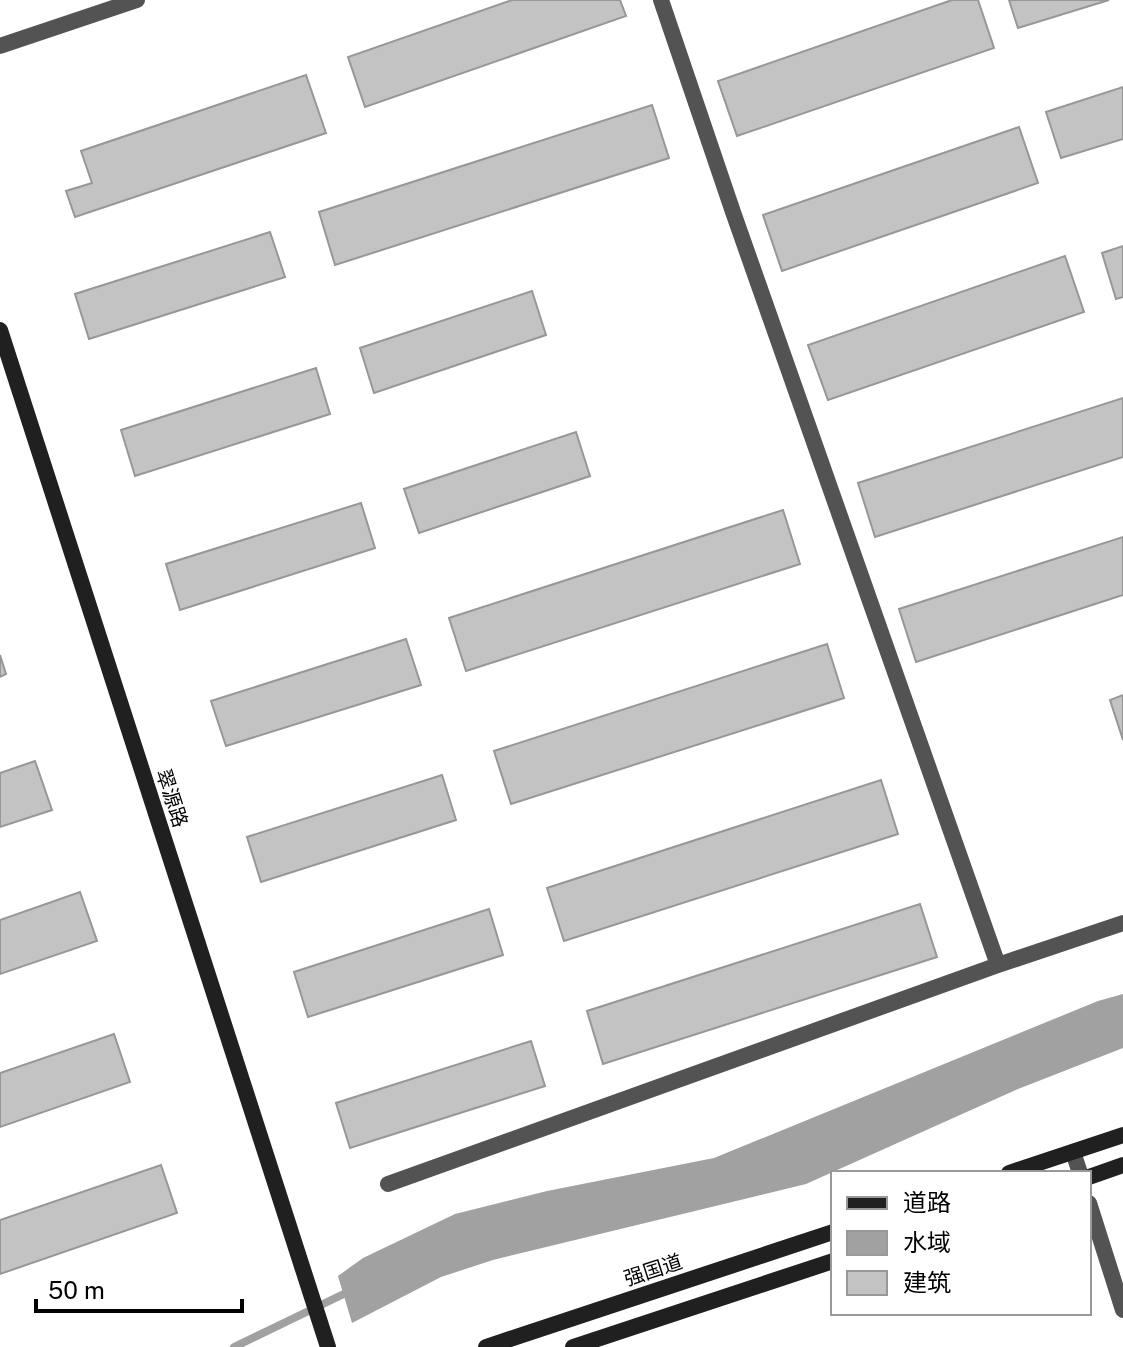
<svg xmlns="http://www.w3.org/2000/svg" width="1123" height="1347" font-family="'Public Sans','Noto Sans SC',sans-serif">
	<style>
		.water { fill: #a1a1a1 }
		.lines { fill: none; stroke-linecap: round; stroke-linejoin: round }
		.stream { stroke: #a1a1a1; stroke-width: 8 }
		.building { fill: #c3c3c3; stroke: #979797; stroke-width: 2 }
		.street { stroke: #535353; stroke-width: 16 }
		.secondary { stroke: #202020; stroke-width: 16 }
		.labels { text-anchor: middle; stroke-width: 6; stroke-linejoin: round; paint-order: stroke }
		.street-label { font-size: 20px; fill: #000; stroke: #fff }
	</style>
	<rect width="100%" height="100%" fill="#fff"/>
	<path class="water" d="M 1123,994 L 1123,1048 L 1018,1089 L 806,1184 L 493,1260 L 441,1277 L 352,1323 L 338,1276 L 363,1258 L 455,1214 L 547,1191 L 714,1158 L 1098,1001 Z"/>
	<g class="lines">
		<path class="stream" d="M 234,1347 L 352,1290"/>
	</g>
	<path class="building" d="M 512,0 L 620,0 L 626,16 L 365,107 L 348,57 Z
		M 952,0 L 978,0 L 994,48 L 737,136 L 718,81 Z
		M 1009,0 L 1109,0 L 1018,28 Z
		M 306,75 L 326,133 L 75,217 L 66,191 L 92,183 L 81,151 Z
		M 1123,87 L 1123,139 L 1061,158 L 1046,112 Z
		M 652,105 L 669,158 L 335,265 L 319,212 Z
		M 1019,127 L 1038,183 L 782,271 L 763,215 Z
		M 270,232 L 285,277 L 89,339 L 75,294 Z
		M 1123,246 L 1123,297 L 1116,299 L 1102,253 Z
		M 1065,256 L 1084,312 L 828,400 L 808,345 Z
		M 532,291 L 546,335 L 374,393 L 360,348 Z
		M 316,368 L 330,414 L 135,476 L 121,430 Z
		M 1123,398 L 1123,457 L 875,537 L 858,483 Z
		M 576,432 L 590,476 L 419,533 L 404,489 Z
		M 361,503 L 375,548 L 180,610 L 166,564 Z
		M 783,510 L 800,564 L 466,671 L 449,618 Z
		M 1123,537 L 1123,595 L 916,662 L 899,609 Z
		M 406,639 L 421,685 L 226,746 L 211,701 Z
		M 827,644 L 844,698 L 511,804 L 494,751 Z
		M 0,655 L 6,674 L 0,677 Z
		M 1123,695 L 1123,740 L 1110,700 Z
		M 35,761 L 52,810 L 0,827 L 0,773 Z
		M 442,775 L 456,820 L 261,882 L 247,837 Z
		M 881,780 L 898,834 L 564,941 L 547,888 Z
		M 80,892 L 97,941 L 0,974 L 0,920 Z
		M 920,904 L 937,957 L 603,1064 L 587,1011 Z
		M 489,909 L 503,955 L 308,1017 L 294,972 Z
		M 114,1034 L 130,1082 L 0,1127 L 0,1073 Z
		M 531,1041 L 545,1086 L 350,1148 L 336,1103 Z
		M 161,1165 L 177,1213 L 0,1274 L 0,1220 Z"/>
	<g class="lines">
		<path class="street" d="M 661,0 L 733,212 L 998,965 L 1123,923
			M 0,46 L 137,0
			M 1073,1152 L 1080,1173
			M 388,1184 L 998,965
			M 1089,1203 L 1123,1310"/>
		<path class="secondary" d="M 0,330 L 328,1347
			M 1009,1173 L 1123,1135
			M 1089,1177 L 1123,1165
			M 486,1347 L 833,1232
			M 573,1347 L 833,1261"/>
	</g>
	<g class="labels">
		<g class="street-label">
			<text transform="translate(172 798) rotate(72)" y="7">翠源路</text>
			<text transform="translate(653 1270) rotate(-18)" y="7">强国道</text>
		</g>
	</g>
	<rect x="831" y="1171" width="260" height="144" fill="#ffffff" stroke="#999999" stroke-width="2"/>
	<rect x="847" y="1197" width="40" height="12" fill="#202020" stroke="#999999" stroke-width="2"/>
	<text x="903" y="1211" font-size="24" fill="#000000">道路</text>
	<rect x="847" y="1231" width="40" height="24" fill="#a1a1a1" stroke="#999999" stroke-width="2"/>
	<text x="903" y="1251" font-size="24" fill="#000000">水域</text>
	<rect x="847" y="1271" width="40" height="24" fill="#c3c3c3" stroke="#999999" stroke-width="2"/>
	<text x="903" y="1291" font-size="24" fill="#000000">建筑</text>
	<path d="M36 1299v12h206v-12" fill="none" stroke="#000000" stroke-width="4"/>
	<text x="48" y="1299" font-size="24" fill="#000000" stroke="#ffffff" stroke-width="6" paint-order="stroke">50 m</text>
</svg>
